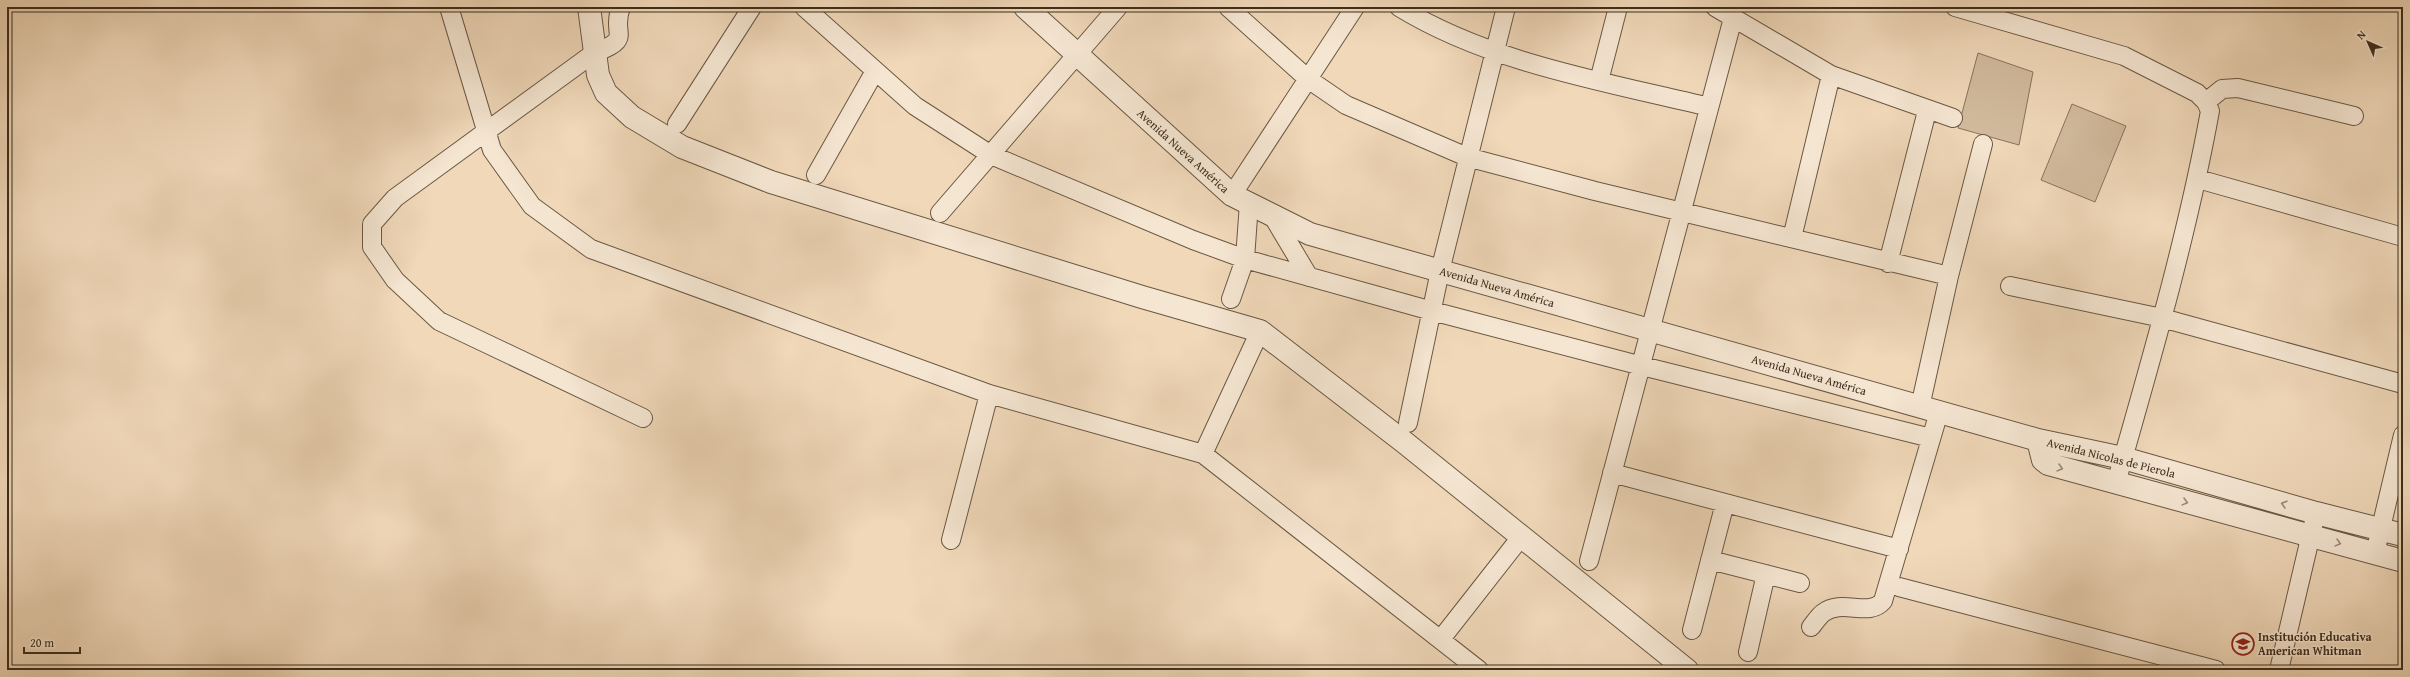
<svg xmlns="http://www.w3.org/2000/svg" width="2410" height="677" font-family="'Gentium Book Plus',serif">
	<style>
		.green { fill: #d2bb9e; stroke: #88745d }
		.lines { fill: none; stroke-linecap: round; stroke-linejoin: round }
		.minor-casing { stroke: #6a5843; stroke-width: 20 }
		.tertiary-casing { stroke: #6a5843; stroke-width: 24 }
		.minor { stroke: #f5e6d2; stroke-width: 18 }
		.tertiary { stroke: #f5e6d2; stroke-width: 22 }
		.oneway { stroke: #998a77 }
		.labels { text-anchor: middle; stroke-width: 3; stroke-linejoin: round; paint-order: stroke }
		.street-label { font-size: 12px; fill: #3d2e1c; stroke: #f5e6d2 }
		.poi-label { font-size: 12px; font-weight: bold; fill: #3d2e1c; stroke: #f5e6d2; text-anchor: start }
	</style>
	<rect width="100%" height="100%" fill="#f0d8b9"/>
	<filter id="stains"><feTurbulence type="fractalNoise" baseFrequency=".005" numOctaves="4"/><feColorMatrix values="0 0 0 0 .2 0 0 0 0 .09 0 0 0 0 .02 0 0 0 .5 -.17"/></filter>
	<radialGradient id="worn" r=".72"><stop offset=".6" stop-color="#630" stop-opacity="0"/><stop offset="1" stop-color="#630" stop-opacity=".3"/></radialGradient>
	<path class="green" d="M 1978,53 L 2033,72 L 2019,145 L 1958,128 Z
		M 2072,104 L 2126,126 L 2095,202 L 2041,180 Z"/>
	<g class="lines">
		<g class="minor-casing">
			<path id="minor" d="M 449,7 L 492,150 L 532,206 L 591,249 L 989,394 L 1203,454 L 1479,670
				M 621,7 C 610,35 635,38 594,53 L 395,198 L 372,224 L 372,247 L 395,280 L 439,321 L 643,418
				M 804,7 L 915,106 L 991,155 L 1193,240 L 1245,259 L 1432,311 L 1642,366 L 1931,438
				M 1228,7 L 1308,79 L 1346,105 L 1467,157 L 1595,191 L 1949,276
				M 1399,7 C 1490,63 1606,82 1709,107
				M 1715,7 L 1831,75 L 1953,118
				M 1955,7 L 2124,56 L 2197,93 L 2206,102 L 2210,111 C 2187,237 2151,360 2116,483
				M 1599,81 L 1618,7
				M 2206,102 L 2222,89 L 2238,88 L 2354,116
				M 677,124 L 752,7
				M 816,175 L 875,71
				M 2198,179 L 2403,237
				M 1232,195 L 1355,7
				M 940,213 L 1118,7
				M 1272,215 L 1309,277
				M 1792,238 L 1831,75
				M 1888,263 L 1927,111
				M 2010,286 L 2162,318 L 2403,384
				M 1231,299 L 1245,259 L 1249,203
				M 1920,407 L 1949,276 L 1983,144
				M 1408,423 L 1440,271 L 1506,7
				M 1203,454 L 1260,331
				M 1612,473 L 1899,549
				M 951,540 L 989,394
				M 2375,553 L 2403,435
				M 1710,560 L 1800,583
				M 1589,561 L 1733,18
				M 1899,587 L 2216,670
				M 1811,627 C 1815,622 1819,616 1823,613 C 1842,598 1869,618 1883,601 L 1939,412
				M 1692,630 L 1725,503
				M 1441,639 L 1521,537
				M 1748,652 L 1766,574
				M 2279,670 L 2316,513"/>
		</g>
		<g class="tertiary-casing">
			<path id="tertiary" d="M 589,7 L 598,75 L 606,93 L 632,117 L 682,147 L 771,182 L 1142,297 L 1260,331 L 1404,442 L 1687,670
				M 1025,7 L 1232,195 L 1310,234 L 2038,440 L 2123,458 L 2316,513 L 2403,535
				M 2038,440 L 2043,460 L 2048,464 L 2403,561"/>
		</g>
		<use href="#minor" class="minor"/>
		<use href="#tertiary" class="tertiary"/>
	</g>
	<defs><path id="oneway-chevron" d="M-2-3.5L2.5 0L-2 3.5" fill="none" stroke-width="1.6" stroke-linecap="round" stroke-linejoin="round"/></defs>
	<g class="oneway">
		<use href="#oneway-chevron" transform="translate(2060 468) rotate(15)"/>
		<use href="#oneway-chevron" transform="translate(2185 502) rotate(15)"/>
		<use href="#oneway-chevron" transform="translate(2284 504) rotate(-164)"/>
		<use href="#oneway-chevron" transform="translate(2338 543) rotate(15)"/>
	</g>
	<defs>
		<g id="school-ring" transform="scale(1.15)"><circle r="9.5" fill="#f5e6d2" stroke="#8f2418" stroke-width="1.5"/><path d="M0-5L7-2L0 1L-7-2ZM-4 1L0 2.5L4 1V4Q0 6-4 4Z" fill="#8f2418"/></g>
	</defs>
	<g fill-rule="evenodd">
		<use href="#school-ring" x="2243" y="644"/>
	</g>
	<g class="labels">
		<g class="street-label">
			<text transform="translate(1183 151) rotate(42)" y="4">Avenida Nueva América</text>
			<text transform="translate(1497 287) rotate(16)" y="4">Avenida Nueva América</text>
			<text transform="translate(1809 375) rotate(16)" y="4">Avenida Nueva América</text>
			<text transform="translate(2111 458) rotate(14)" y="4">Avenida Nicolas de Pierola</text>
		</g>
		<g class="poi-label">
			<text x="2258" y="641">Institución Educativa<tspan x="2258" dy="14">American Whitman</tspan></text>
		</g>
	</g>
	<rect width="2410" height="677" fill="none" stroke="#f0d8b9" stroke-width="24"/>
	<rect x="8" y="8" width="2394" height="661" fill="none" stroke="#3d2e1c" stroke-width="2"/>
	<rect x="12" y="12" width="2386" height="653" fill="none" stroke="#3d2e1c"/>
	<g transform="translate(2368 42) rotate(315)" stroke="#f5e6d2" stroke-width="3" paint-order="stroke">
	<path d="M0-3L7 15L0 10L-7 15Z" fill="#3d2e1c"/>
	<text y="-6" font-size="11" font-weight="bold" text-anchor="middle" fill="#3d2e1c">N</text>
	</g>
	<path d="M24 647v6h56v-6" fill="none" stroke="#3d2e1c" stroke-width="2"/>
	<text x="30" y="647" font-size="12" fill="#3d2e1c" stroke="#f5e6d2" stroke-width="3" paint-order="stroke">20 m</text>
	<rect width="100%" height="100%" filter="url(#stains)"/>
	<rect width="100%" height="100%" fill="url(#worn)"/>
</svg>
